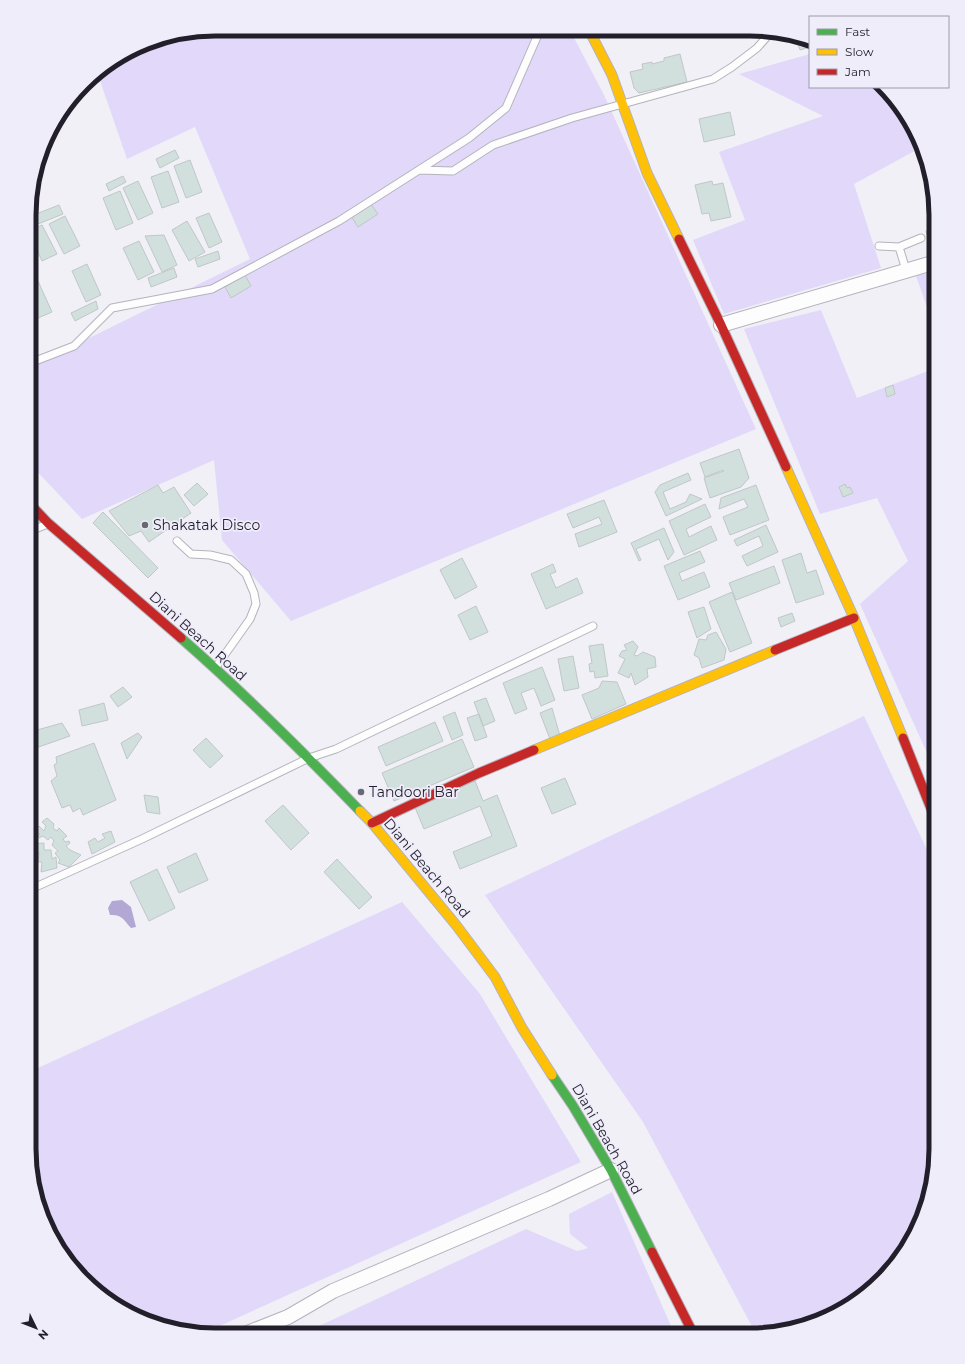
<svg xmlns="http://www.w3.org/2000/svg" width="965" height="1364" font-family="Montserrat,sans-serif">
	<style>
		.green { fill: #e1d8fa }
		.water { fill: #b3a7d3 }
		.building { fill: #d1e0dd; stroke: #c0c7c7 }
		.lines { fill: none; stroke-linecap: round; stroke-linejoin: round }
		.lane-casing { stroke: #b5b3bc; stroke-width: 9 }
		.street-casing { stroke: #b5b3bc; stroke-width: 16 }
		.fast-casing { stroke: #b5b3bc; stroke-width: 11 }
		.slow-casing { stroke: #b5b3bc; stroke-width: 11 }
		.jam-casing { stroke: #b5b3bc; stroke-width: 11 }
		.lane { stroke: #fdfdfe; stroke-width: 7 }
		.street { stroke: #fdfdfe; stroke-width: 14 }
		.fast { stroke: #4caf50; stroke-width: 9 }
		.slow { stroke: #ffc107; stroke-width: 9 }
		.jam { stroke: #c62828; stroke-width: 9 }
		.poi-dot { fill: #6a6872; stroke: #f0edfa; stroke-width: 1.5 }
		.labels { text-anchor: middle; stroke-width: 3.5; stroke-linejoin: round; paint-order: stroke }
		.poi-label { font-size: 14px; fill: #221f2b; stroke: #f0edfa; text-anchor: start }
		.street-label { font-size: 14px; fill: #221f2b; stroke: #f0edfa }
		.rim { fill: none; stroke: #221f2b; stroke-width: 5 }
	</style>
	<rect width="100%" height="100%" fill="#f1f0f7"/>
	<path class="green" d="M 215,29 L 570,30 L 604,95 L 756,429 L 291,621 L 222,540 L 214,460 L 82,519 L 30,464 L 30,367 L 250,259 L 195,127 L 127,159 L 97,72 L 155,39 Z
		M 810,54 L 810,87 L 879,87 L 917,133 L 920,148 L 854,184 L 881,268 L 724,314 L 693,240 L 745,220 L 719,152 L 823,116 L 739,74 Z
		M 936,271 L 936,333 L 916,276 Z
		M 821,310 L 857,398 L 936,368 L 936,773 L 860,604 L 908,561 L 877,498 L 820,514 L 744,329 Z
		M 864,716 L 936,869 L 936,1162 L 926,1209 L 905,1253 L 873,1289 L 832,1316 L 756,1334 L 643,1122 L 485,895 Z
		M 402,902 L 480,994 L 581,1162 L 204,1333 L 191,1333 L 144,1321 L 102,1297 L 48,1231 L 29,1150 L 29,1072 Z
		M 612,1192 L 675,1335 L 302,1334 L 526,1229 L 577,1251 L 588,1248 L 570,1234 L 569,1214 Z"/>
	<path class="water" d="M 122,900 L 131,907 L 136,927 L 131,928 C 124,920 122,914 110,915 L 108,908 L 112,901 Z"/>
	<path class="building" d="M 795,36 L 810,40 L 810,47 L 800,50 Z
		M 680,54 L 687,82 L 639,93 L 634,88 L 630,72 L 643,69 L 642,64 L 652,62 L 652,64 L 664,61 L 664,58 Z
		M 730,112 L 735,135 L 704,142 L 699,119 Z
		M 175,150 L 179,158 L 160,168 L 156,159 Z
		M 190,160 L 202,192 L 186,198 L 174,166 Z
		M 168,171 L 179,202 L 162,208 L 151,177 Z
		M 123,176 L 126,182 L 109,191 L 106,184 Z
		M 138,181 L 153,213 L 138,220 L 123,188 Z
		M 712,181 L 713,185 L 723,183 L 731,217 L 711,221 L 709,213 L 702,214 L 695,185 Z
		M 120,191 L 133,223 L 116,230 L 103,198 Z
		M 370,203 L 378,214 L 358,227 L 351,216 Z
		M 59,205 L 63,214 L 33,226 L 31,216 Z
		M 209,213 L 222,242 L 209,248 L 196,218 Z
		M 65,216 L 80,246 L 64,254 L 49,224 Z
		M 187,221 L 205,252 L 189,261 L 172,230 Z
		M 42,225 L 57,254 L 42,261 L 31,237 L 31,230 Z
		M 936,228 L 936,245 L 931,247 L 926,231 Z
		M 164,235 L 177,265 L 162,272 L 145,236 Z
		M 139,241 L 154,272 L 138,280 L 123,248 Z
		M 218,251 L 220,259 L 198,267 L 195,259 Z
		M 87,264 L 101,295 L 86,302 L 72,271 Z
		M 174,268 L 177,277 L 151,287 L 148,278 Z
		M 245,275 L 251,286 L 231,298 L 225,287 Z
		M 38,281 L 52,312 L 38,318 L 30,301 L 30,284 Z
		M 96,301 L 98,309 L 75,321 L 71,313 Z
		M 893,385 L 895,394 L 887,397 L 885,388 Z
		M 739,449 L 749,478 L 741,487 L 710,498 L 704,478 L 724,471 L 723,470 L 705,477 L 700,463 Z
		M 688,473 L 691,480 L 663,492 L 670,509 L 686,502 L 690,494 L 702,499 L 666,516 L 655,492 L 660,485 Z
		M 197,483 L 208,494 L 194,506 L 184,495 Z
		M 845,484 L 847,488 L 850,487 L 853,493 L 843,497 L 839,487 Z
		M 158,485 L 163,493 L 174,487 L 191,513 L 149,542 L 141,531 L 129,536 L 109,511 Z
		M 756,485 L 769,520 L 730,535 L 723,517 L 748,507 L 744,499 L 719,509 L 721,498 Z
		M 604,500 L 617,532 L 579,547 L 575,534 L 602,524 L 599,517 L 573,528 L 567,514 Z
		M 705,504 L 711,517 L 686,529 L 689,537 L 711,526 L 717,540 L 684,555 L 669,521 Z
		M 103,512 L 158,568 L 148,578 L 93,523 Z
		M 766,525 L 778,552 L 747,566 L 742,556 L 763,546 L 759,536 L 737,546 L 734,540 Z
		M 664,528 L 674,552 L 668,560 L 659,539 L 636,549 L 641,560 L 639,561 L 631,543 Z
		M 700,551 L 705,562 L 679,573 L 682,581 L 704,572 L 710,587 L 678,600 L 664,566 Z
		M 801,553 L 807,573 L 816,570 L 824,594 L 796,603 L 782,560 Z
		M 462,558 L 477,587 L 455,599 L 440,570 Z
		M 553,564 L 556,572 L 550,574 L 556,588 L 577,578 L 583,593 L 546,609 L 531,574 Z
		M 774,566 L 780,583 L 736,600 L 729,583 Z
		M 732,592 L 752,643 L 730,652 L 709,602 Z
		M 476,606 L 488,632 L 470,640 L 458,615 Z
		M 704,607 L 711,629 L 697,638 L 688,612 Z
		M 792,613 L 795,621 L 781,627 L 778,618 Z
		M 716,632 L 726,649 L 724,660 L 702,668 L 699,658 L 694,655 L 699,639 L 706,640 L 708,635 Z
		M 633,641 L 638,647 L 634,655 L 637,656 L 643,652 L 655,657 L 656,667 L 647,669 L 648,677 L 635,685 L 631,673 L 629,678 L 618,673 L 625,659 L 619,656 L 622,651 L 627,650 L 624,645 Z
		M 603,644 L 608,676 L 595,678 L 594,671 L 590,672 L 589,664 L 592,663 L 589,646 Z
		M 573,656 L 579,688 L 564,691 L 558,659 Z
		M 542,667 L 555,700 L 541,706 L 534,688 L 521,693 L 527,709 L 515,714 L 503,683 Z
		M 602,681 L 617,682 L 626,704 L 592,719 L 582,695 L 599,688 Z
		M 123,687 L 132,697 L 118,707 L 110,696 Z
		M 486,698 L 495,721 L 483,726 L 474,702 Z
		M 104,703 L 108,720 L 82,726 L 79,710 Z
		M 552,708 L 560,736 L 550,739 L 540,713 Z
		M 455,712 L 463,735 L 452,740 L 443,717 Z
		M 479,714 L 487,737 L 475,741 L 467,718 Z
		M 435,722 L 443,741 L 386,766 L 378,747 Z
		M 62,723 L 70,736 L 30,750 L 30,732 Z
		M 138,733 L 142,737 L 127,759 L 121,743 Z
		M 206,738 L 223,756 L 210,768 L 193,750 Z
		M 462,739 L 474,767 L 394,801 L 382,773 Z
		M 94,743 L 116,800 L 83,815 L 80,808 L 73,812 L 70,805 L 62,808 L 51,781 L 57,776 L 54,765 L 57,763 L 56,757 Z
		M 565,778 L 576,804 L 552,814 L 541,788 Z
		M 475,781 L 483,801 L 497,795 L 517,846 L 460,869 L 453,852 L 492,836 L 480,806 L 424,829 L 414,805 Z
		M 144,795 L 158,797 L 160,814 L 147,812 Z
		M 283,805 L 309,833 L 291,850 L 265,821 Z
		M 30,808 L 36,815 L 30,820 Z
		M 47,818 L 54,824 L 53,828 L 57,831 L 59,828 L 67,836 L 63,839 L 65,842 L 69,841 L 70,843 L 66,846 L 70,850 L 81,855 L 69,867 L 58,863 L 60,860 L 55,853 L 58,851 L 52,845 L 54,841 L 51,837 L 48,840 L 43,836 L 39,838 L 38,836 L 40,834 L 38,833 L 35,834 L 34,832 L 39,826 L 44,831 L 46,826 L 42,822 Z
		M 111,831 L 115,842 L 92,854 L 88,842 L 95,838 L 98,842 L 105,838 L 102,834 Z
		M 44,843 L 44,850 L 51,850 L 52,859 L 56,857 L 57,868 L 41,872 L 42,862 L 38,862 L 39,852 L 30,853 L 30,844 Z
		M 196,853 L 208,880 L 179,893 L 167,867 Z
		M 337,859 L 372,897 L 359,909 L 324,872 Z
		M 157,869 L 175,908 L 149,921 L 130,882 Z"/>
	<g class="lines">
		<g class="lane-casing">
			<path id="lane" d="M 420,170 L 453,171 L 493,145 L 572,118 L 713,79 L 732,67 L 757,48 L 772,31
				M 879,246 L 899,247 L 921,238
				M 899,247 L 906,270
				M 30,363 L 74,346 L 112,308 L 212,289 L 339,221 L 469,138 L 506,108 L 540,30
				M 30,531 L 45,525
				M 177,541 L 191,554 L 210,555 L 231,560 L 246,574 L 254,593 L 256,604 L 250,619 L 216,667
				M 29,890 L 142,839 L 309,758 L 336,749 L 593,626"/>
		</g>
		<g class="street-casing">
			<path id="street" d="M 721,325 L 936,262
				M 245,1334 L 288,1317 L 333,1291 L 549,1199 L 611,1170"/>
		</g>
		<g class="fast-casing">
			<path id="fast" d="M 181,638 C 244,693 302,751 360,811
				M 552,1075 L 573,1106 L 611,1170 L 652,1252"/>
		</g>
		<g class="slow-casing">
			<path id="slow" d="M 589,30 L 612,75 L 647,173 L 679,239
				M 786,467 L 854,618 L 903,738
				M 534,750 L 775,650
				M 360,811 L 372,823 L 456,925 L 495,977 L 522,1028 L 552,1075"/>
		</g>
		<g class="jam-casing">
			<path id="jam" d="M 679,239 L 721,325 L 786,467
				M 30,504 L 48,523 L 181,638
				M 775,650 L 854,618
				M 903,738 L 936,821
				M 372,823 L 479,773 L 534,750
				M 652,1252 L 694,1335"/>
		</g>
		<use href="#lane" class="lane"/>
		<use href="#street" class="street"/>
		<use href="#fast" class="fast"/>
		<use href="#slow" class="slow"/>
		<use href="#jam" class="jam"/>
	</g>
	<g class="poi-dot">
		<circle cx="145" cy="525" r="4"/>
		<circle cx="361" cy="792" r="4"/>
	</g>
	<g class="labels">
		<g class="poi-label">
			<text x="153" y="530">Shakatak Disco</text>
			<text x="369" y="797">Tandoori Bar</text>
		</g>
		<g class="street-label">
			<text transform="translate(198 636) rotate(42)" y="5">Diani Beach Road</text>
			<text transform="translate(427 868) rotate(50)" y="5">Diani Beach Road</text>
			<text transform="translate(607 1139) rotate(60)" y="5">Diani Beach Road</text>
		</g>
	</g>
	<path d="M0 0H965V1364H0ZM215 36H750A179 179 0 0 1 929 215V1149A179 179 0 0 1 750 1328H215A179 179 0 0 1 36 1149V215A179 179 0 0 1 215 36Z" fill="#f0edfa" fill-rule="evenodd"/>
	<path class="rim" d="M215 36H750A179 179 0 0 1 929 215V1149A179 179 0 0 1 750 1328H215A179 179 0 0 1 36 1149V215A179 179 0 0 1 215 36Z"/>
	<rect x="809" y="16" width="140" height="72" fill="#f0edfa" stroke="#9e9ba7"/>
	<rect x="817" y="29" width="20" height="6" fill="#4caf50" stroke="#9e9ba7"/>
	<text x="845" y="36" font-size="12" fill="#221f2b">Fast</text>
	<rect x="817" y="49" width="20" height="6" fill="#ffc107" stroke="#9e9ba7"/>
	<text x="845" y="56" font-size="12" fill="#221f2b">Slow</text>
	<rect x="817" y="69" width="20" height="6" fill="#c62828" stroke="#9e9ba7"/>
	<text x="845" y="76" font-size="12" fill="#221f2b">Jam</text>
	<g transform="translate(36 1328) rotate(133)" stroke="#f0edfa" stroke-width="3" paint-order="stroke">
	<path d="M0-3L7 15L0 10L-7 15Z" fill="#221f2b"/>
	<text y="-6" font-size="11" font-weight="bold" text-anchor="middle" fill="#221f2b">N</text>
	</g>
</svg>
